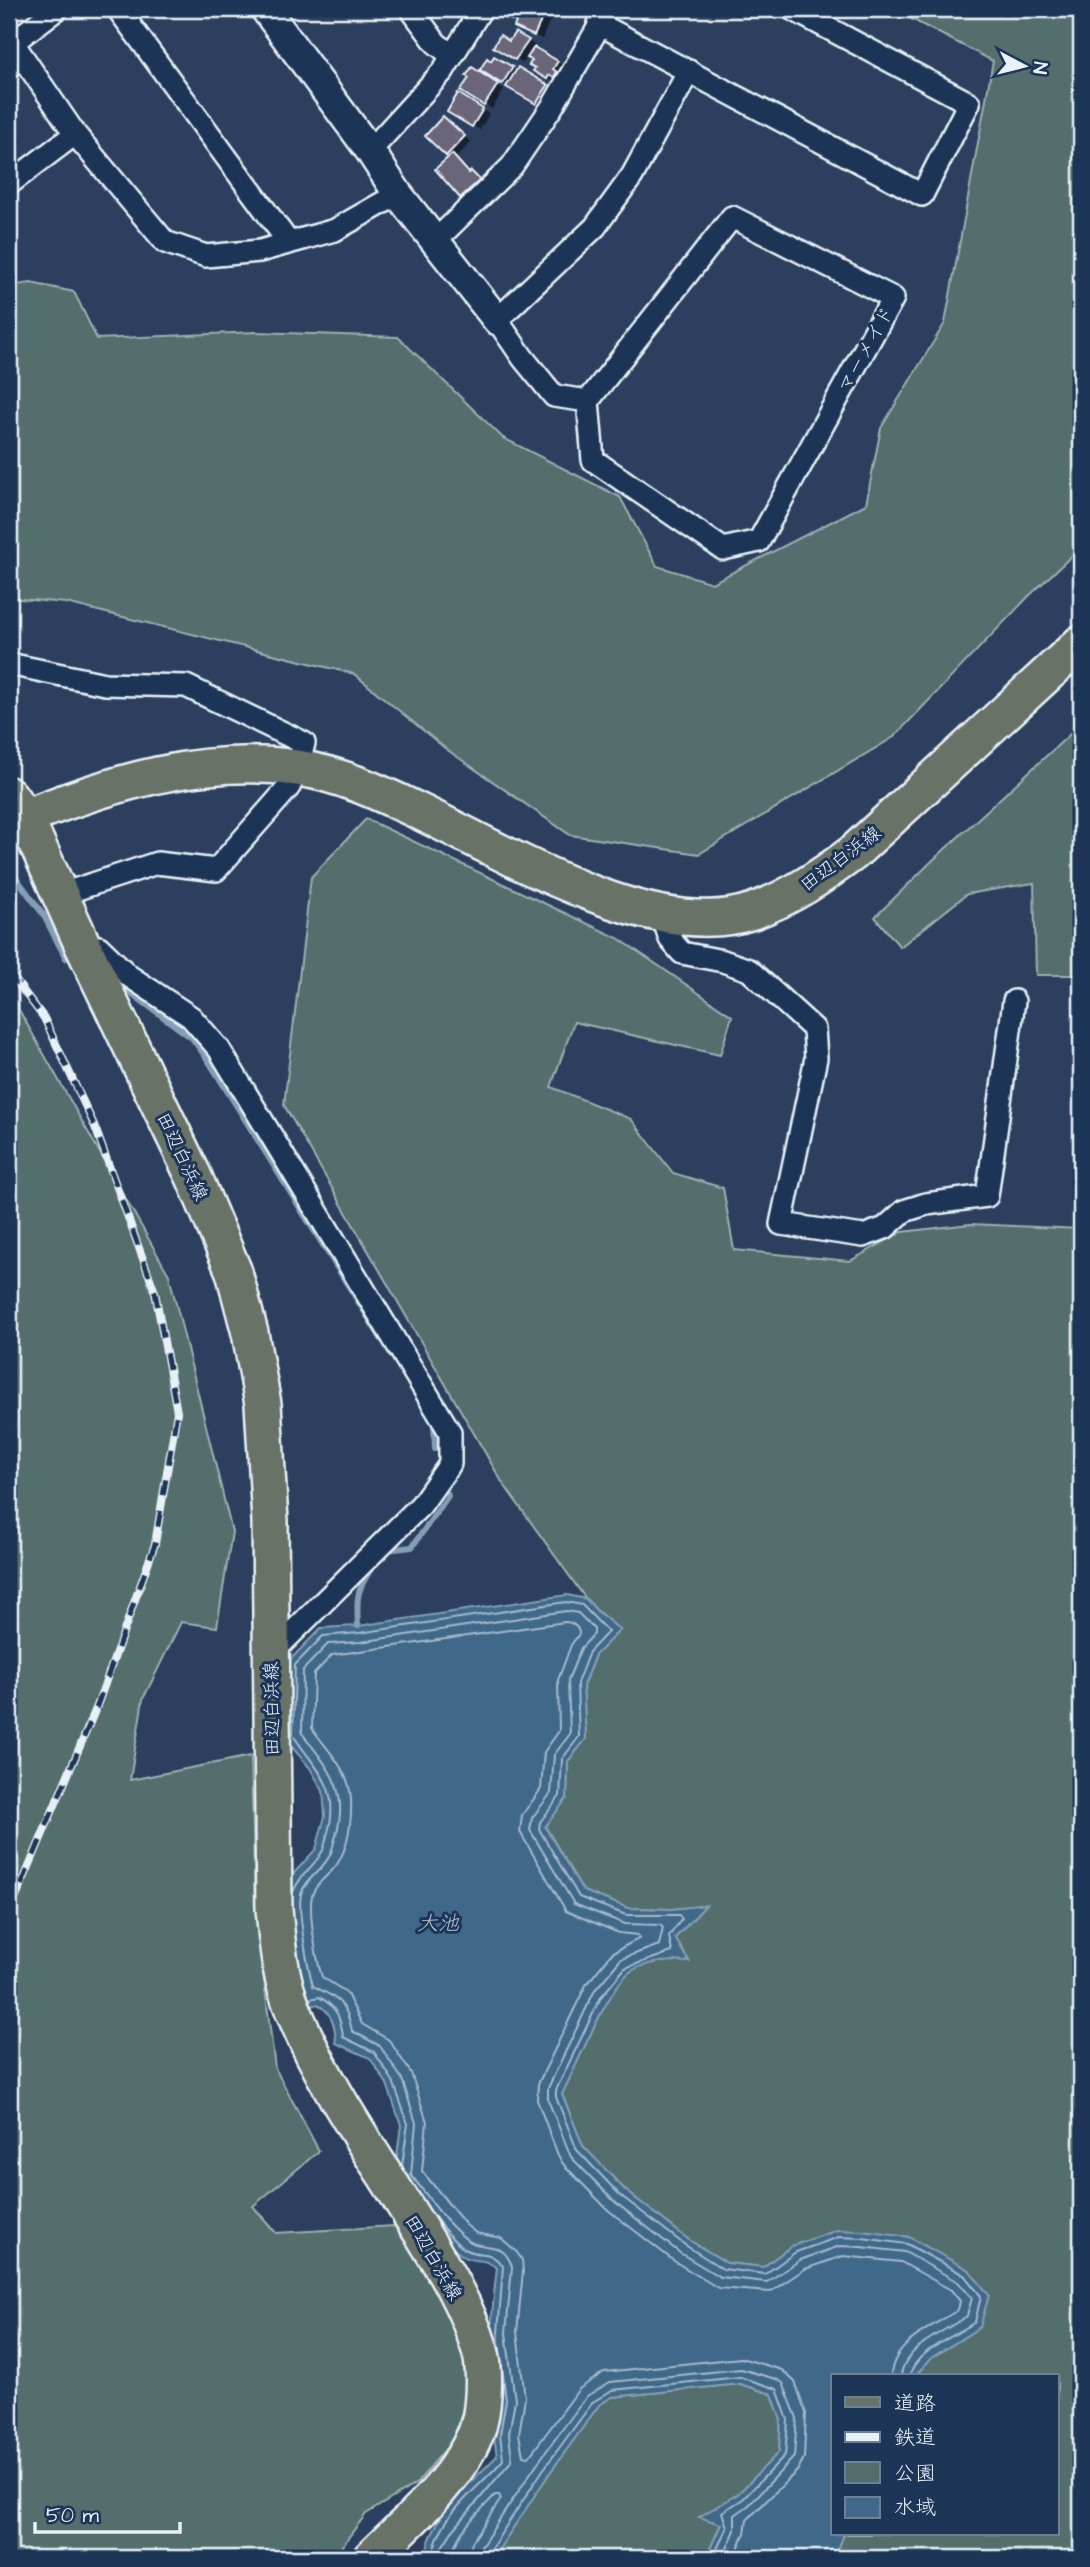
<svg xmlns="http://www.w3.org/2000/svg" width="1090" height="2567" font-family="'Architects Daughter','Klee One',sans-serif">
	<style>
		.green { fill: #526e6c; stroke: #9db0b2; stroke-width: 2 }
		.water { fill: #416889; stroke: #849fb5; stroke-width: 2 }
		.shadow { fill: #0007 }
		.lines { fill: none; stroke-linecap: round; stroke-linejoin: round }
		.shore { stroke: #a5bacc; stroke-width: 2 }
		.stream { stroke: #849fb5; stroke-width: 6 }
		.building { fill: #6a6579; stroke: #e8f1f8; stroke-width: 2 }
		.minor-casing { stroke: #e8f1f8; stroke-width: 26 }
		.tertiary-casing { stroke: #e8f1f8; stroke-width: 33 }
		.primary-casing { stroke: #e8f1f8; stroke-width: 40 }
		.minor { stroke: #1d3557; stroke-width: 21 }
		.tertiary { stroke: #1d3557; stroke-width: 28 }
		.primary { stroke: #697266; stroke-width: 35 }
		.rail-casing { stroke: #e8f1f8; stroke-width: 8 }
		.rail { stroke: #1d3557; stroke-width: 5; stroke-dasharray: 16; stroke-linecap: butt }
		.labels { text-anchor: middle; stroke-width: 6; stroke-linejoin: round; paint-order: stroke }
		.street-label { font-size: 19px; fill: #e8f1f8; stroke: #1d3557 }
		.water-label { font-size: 21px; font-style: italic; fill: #aec1d1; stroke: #1d3557 }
	</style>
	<rect width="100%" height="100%" fill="#2c3f5e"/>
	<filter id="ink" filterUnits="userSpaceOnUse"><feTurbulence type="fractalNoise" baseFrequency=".0143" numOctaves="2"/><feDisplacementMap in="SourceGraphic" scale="14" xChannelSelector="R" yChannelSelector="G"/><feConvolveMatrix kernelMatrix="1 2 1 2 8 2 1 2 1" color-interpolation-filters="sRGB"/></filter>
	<g filter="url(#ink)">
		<path class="green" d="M 892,9 L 1081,9 L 1081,547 L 1028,597 L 894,737 L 699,854 L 570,835 L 446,749 L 354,674 L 66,603 L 9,598 L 9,286 L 31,283 L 74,292 L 97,339 L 256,332 L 398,337 L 503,438 L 620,497 L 657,566 L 712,583 L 866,504 L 881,428 L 945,323 L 993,61 Z
			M 1081,724 L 1081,975 L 1036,975 L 1034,883 L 967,894 L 900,947 L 875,917 L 932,861 Z
			M 366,819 L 618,938 L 732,1016 L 720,1055 L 574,1022 L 551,1087 L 631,1119 L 673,1173 L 723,1188 L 734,1250 L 850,1261 L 902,1232 L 970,1224 L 1081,1229 L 1081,2558 L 835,2558 L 844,2534 L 1057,2534 L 1057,2376 L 915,2376 L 931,2358 L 980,2327 L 909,2237 L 838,2230 L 792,2246 L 763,2267 L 727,2263 L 689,2240 L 625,2190 L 583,2146 L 562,2094 C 576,2067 608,1987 631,1971 C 646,1961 671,1960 689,1961 L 675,1938 L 705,1906 L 672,1909 L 628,1908 L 583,1891 L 545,1826 L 567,1798 L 568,1761 L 586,1739 L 583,1686 L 595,1655 L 620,1630 L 597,1611 L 586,1599 L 502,1482 L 284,1105 L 311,877 Z
			M 9,924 L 13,926 L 19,1010 L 169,1275 L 232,1532 L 217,1627 L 181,1622 L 143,1699 L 130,1780 L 251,1756 L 255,1908 L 275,2068 L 319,2151 L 253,2206 L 276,2233 L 394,2226 L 452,2311 L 471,2383 L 453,2440 L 417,2483 L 366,2514 L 333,2558 L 9,2558 Z
			M 740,2384 L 772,2394 L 781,2420 L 779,2453 L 738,2494 L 700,2517 L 721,2524 L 706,2558 L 493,2558 L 549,2474 L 599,2405 L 612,2397 Z"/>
		<path class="water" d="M 567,1595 L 586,1599 L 597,1611 L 620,1630 L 595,1655 L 583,1685 L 586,1739 L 568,1761 L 567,1798 L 545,1827 L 583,1891 L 628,1908 L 672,1909 L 706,1905 L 675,1938 L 689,1962 C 670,1960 648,1961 631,1971 C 609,1986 576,2067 562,2094 L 583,2146 L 625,2190 L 689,2240 L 727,2263 L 763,2267 L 792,2246 L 838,2230 L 862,2231 L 909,2237 L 969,2270 L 989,2295 L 980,2327 L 931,2358 L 915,2376 L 833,2376 L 833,2534 L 844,2534 L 835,2558 L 706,2558 L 721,2524 L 699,2517 L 738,2494 L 779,2452 L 781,2420 L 772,2394 L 740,2384 L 612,2397 L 599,2405 L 549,2474 L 493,2558 L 426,2558 C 428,2518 470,2484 497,2456 C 486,2395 489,2330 497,2268 C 482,2256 474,2264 463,2256 C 435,2237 415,2204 394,2178 L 401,2125 L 387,2084 L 370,2058 L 336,2043 C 335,2026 333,2013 317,2004 L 302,2010 L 284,1894 L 293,1874 L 316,1849 L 325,1816 L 323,1791 L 310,1768 L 285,1739 L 288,1662 L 321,1628 L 358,1626 Z"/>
		<path class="shadow" d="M 512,9 L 528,9 L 550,20 L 542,39 L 523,30 L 518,22 L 508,17 Z
			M 515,34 L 535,45 L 533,48 L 564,66 L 562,80 L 557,77 L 554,82 L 536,71 L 534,60 L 528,56 L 523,63 L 496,46 L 510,43 Z
			M 495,58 L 554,91 L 544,107 L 482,69 L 492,63 Z
			M 472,69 L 504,90 L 492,109 L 462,91 L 471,77 Z
			M 459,96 L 489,114 L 480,130 L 449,111 Z
			M 444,119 L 471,142 L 456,158 L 486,185 L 468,201 L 461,196 L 451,157 L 428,136 Z"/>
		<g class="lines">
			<path class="shore" d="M 293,1892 C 301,1873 313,1868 322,1852 C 325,1847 326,1838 328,1832 C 341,1786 315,1769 293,1735 L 295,1665 L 323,1636 L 359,1633 L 566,1602 L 582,1605 L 608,1632 L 589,1652 L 577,1683 L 579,1737 L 562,1759 L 560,1796 L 540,1822 L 539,1829 L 579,1897 L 626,1915 L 679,1915 L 682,1919 L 669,1936 L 672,1952 L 625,1968 L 601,1997 L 556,2090 L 556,2097 L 577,2150 L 620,2195 L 685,2245 L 723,2269 L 765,2274 L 796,2252 L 839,2237 L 862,2238 L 907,2244 L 964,2275 L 981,2296 L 975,2322 C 957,2335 913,2352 910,2376
				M 310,1999 L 319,1997 C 337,2006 341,2019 343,2037 L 374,2052 L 393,2081 L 408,2124 L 402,2166
				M 433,2558 C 435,2518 478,2489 503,2460 L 500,2434 L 506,2400 L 498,2333 L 503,2266 C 487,2247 482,2258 467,2250 C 453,2243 443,2227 434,2216
				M 442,2558 L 442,2547 L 451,2533 L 512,2460 L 509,2434 L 515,2400 L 506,2333 L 512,2267 C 504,2239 484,2251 469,2241 C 446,2225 428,2196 411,2175 L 416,2123 L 402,2079 L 380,2046 L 352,2031 C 347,2002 336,1997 313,1986 C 308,1968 297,1910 301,1894 C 306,1878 323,1870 330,1855 C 333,1849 334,1841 336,1835 C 350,1789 327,1767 302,1733 L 303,1670 L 328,1644 L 360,1642 L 566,1611 L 578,1613 L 594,1629 L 594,1634 L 581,1648 L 568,1680 L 570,1734 L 554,1755 L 551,1793 L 532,1818 L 530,1830 L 574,1904 L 625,1924 L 660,1925 L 663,1928 L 659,1945 L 621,1959 L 595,1990 L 548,2088 L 548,2100 L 571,2157 L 615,2202 L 680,2253 L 720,2277 L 767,2282 L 800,2260 L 840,2246 L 861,2247 L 905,2252 L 958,2282 L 972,2298 L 967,2316 C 946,2331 903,2347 901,2376
				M 452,2558 C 453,2535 480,2511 495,2495 L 499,2495 L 501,2499 L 472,2542 L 468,2558
				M 479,2558 L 481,2547 L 536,2465 L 587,2396 L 610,2382 L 741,2369 L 776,2379 L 783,2383 L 797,2418 L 794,2457 L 749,2505 L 735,2515 L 735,2530 L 723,2558
				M 487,2558 L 489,2552 L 543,2470 L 593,2402 L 612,2390 L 740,2377 L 777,2389 L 788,2420 L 785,2455 L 743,2499 L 722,2512 L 727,2527 L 713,2558
				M 734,2558 L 745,2533 L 747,2520 L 797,2471 L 804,2458 L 806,2413 L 795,2382 L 782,2370 L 741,2358 L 604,2372 L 579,2389 L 529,2457 L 523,2456 L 519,2434 L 525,2398 L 517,2332 L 523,2271 L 522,2260 L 516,2251 L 501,2238 L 476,2233 L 466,2225 L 422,2171 L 427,2122 L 411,2073 L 389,2040 L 362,2024 L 346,1992 L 322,1977 C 317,1962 308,1911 312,1896 C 315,1884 328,1876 335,1867 C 350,1848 355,1805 348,1783 C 341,1762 324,1746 312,1728 L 314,1674 L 332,1655 L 565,1622 C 572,1622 579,1627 579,1634 L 571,1645 L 558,1680 L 559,1731 L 544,1752 L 541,1789 L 522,1815 L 520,1832 L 566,1911 L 619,1933 L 638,1935 L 640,1938 L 612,1953 L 586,1985 L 538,2084 L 537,2100 L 558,2155 L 563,2164 L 608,2210 L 674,2261 L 718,2288 L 770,2292 L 805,2269 L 843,2256 L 901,2262 L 951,2290 L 960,2301 L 958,2310 C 934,2326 892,2343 891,2376"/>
			<path class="stream" d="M 9,868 L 43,914 L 66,958
				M 116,977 L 123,987 L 192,1038 L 208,1060 L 382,1340
				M 434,1423 L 435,1449
				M 386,1550 L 412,1547 L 448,1496 L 445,1487
				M 358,1626 C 356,1595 357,1589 375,1563"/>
		</g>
		<path class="building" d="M 510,9 L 532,9 L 544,14 L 534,36 L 514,27 L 516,22 L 506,18 Z
			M 515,32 L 529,40 L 515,60 L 493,47 L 500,35 L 509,41 Z
			M 534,47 L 558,61 L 553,69 L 557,72 L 554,77 L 549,75 L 547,79 L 533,71 L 535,68 L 529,65 L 532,60 L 527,58 Z
			M 494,56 L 513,67 L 502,84 L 480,70 L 487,58 L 491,61 Z
			M 472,67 L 498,84 L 484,106 L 460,91 L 469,78 L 466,76 Z
			M 518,67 L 548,85 L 536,104 L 506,87 Z
			M 458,93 L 483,109 L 472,127 L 447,112 Z
			M 443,116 L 465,136 L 446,156 L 425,136 Z
			M 452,154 L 469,173 L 471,171 L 480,180 L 460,198 L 435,169 Z"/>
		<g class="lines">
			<g class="minor-casing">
				<path id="minor" d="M 118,9 L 289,243
					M 411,9 L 436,43 L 452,56
					M 599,24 L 922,195 L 969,103 L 792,9
					M 9,37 L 75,134 L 165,242 L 206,256 L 260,251 L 335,230 L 398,194
					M 13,42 L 57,9
					M 370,151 L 443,71 L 481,9
					M 9,184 L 75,134
					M 435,241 L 512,166 L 552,107 L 598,28 L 602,9
					M 588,401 L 732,217 L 893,298 L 759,541 L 723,549 L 593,460 L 588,401 L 554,396 L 523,358 L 497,320 L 595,227 L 632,176 L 689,71
					M 9,664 L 105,684 L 186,686 L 304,743 L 298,768 L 289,787 L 216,870 L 157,863 L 59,895
					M 662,914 L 670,939 L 682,953 L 723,961 L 749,970 L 814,1029 L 816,1058 L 781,1224 L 863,1236 L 885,1228 L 904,1211 L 926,1204 L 987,1196 L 1014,1001
					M 84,948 L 99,947 L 129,976 L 191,1017 L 219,1049 L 450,1432 L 450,1464 L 421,1505 L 279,1646 L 270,1652"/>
			</g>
			<g class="tertiary-casing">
				<path id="tertiary" d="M 265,9 L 370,151 L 398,194 L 497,320"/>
			</g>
			<g class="primary-casing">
				<path id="primary" d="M 9,795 L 25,817 L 84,948 L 194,1177 L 234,1272 L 250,1333 L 263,1404 L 270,1521 L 274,1908 C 277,1943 280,1979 294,2012 C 325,2088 375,2157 418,2227 C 442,2265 467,2306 480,2350 C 486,2370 484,2413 476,2433 C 455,2483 408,2521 371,2558
					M 25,817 C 112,783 203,755 297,768 C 340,774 378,792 416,810 C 505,852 654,945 753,911 C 790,898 822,876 853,853 L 1081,643"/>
			</g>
			<use href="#minor" class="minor"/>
			<use href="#tertiary" class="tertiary"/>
			<use href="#primary" class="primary"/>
			<g class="rail-casing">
				<path id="rail" d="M 9,972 L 44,1018 L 95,1127 L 155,1292 L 177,1412 L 155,1544 L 97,1706 L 9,1914"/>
			</g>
			<use href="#rail" class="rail"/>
		</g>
	</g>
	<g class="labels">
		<g class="street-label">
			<text transform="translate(865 349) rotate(-61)" y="7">マーメイド</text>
			<text transform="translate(840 858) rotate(-37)" y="7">田辺白浜線</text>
			<text transform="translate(183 1156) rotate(65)" y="7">田辺白浜線</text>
			<text transform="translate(271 1709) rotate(-91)" y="7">田辺白浜線</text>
			<text transform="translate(434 2257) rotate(60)" y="7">田辺白浜線</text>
		</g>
		<g class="water-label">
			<text x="438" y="1930">大池</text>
		</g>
	</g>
	<rect width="1090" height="2567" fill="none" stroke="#1d3557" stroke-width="35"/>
	<rect x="18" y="18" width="1055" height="2532" fill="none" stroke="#e8f1f8" stroke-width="2.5" filter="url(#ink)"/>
	<rect x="831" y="2374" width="228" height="161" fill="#1d3557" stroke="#6e8097" stroke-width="2"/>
	<rect x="845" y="2397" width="35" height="10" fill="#697266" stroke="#6e8097" stroke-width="2"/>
	<text x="894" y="2410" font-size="21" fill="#e8f1f8">道路</text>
	<rect x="845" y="2432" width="35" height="10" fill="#e8f1f8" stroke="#6e8097" stroke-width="2"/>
	<text x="894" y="2444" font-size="21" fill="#e8f1f8">鉄道</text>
	<rect x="845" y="2462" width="35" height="21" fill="#526e6c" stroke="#6e8097" stroke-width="2"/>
	<text x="894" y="2480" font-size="21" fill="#e8f1f8">公園</text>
	<rect x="845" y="2497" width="35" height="21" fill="#416889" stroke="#6e8097" stroke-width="2"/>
	<text x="894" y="2514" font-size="21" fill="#e8f1f8">水域</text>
	<g transform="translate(1024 66) rotate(97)" stroke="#1d3557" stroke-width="5" paint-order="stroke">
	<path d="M0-5L12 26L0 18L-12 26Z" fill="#e8f1f8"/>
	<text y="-10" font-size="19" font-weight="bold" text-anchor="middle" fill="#e8f1f8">N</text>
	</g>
	<path d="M35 2522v10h145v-10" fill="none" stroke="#e8f1f8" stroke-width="3.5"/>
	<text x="46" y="2522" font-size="21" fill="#e8f1f8" stroke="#1d3557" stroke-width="5" paint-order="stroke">50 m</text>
</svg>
